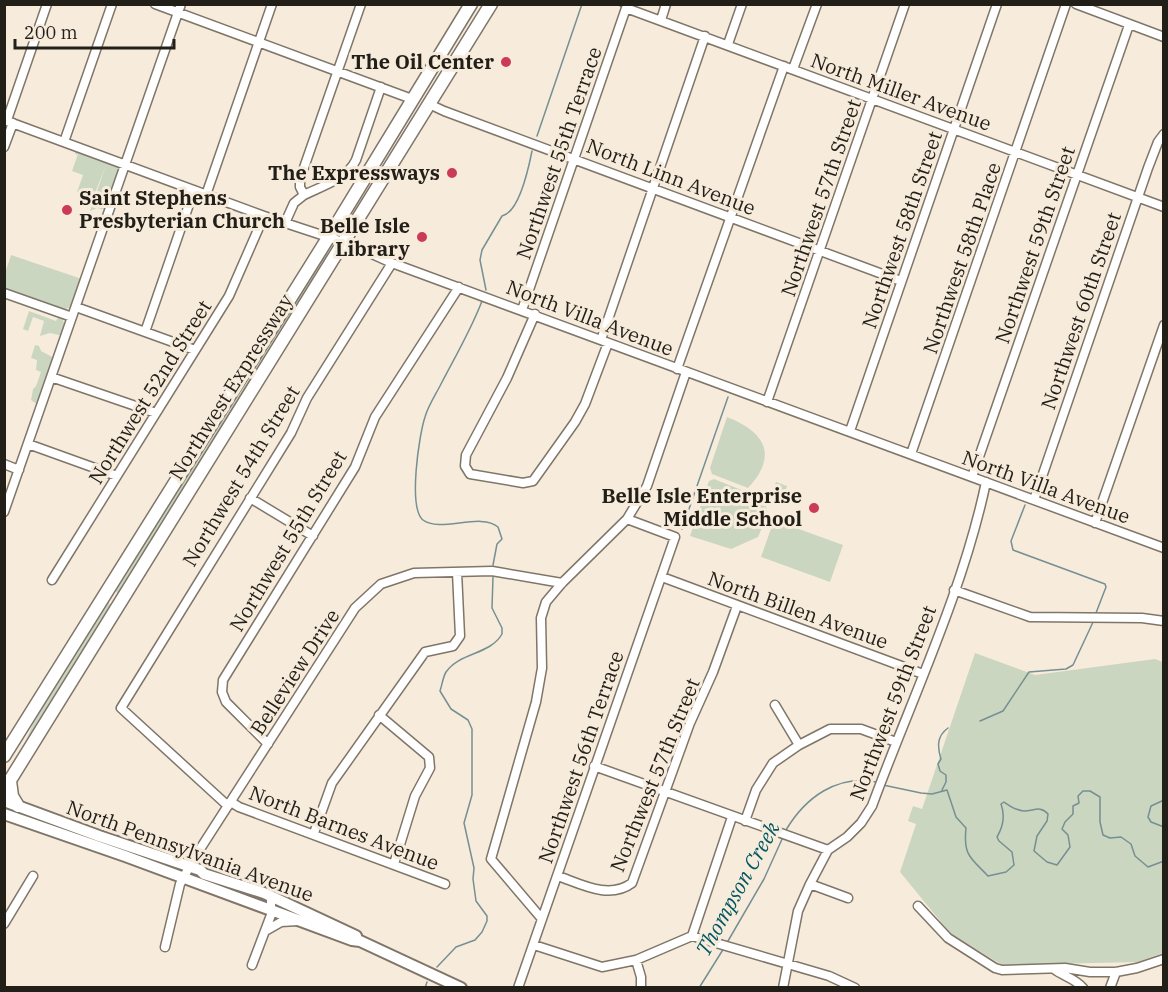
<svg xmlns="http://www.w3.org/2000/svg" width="1168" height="992" font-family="'IBM Plex Serif',serif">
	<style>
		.green { fill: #cbd6c1 }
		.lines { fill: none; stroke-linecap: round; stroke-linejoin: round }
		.stream { stroke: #768f92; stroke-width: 1.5 }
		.minor-casing { stroke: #7f7568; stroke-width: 11 }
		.major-casing { stroke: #7f7568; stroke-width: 14 }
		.highway-casing { stroke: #7f7568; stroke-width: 15 }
		.minor { stroke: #fff; stroke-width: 8 }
		.major { stroke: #fff; stroke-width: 10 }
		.highway { stroke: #fff; stroke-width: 12 }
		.poi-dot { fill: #cb3b58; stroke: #f7ecdc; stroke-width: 2 }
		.labels { text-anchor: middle; stroke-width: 6; stroke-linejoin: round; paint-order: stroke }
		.poi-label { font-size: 20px; font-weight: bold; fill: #221e18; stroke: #f7ecdc; text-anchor: end }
		.street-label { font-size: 20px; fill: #221e18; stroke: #f7ecdc }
		.water-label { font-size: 21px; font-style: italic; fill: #035862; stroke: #f7ecdc }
	</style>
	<rect width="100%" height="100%" fill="#f7ecdc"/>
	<path class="green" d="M 74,150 L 119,165 L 121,169 L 106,210 L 97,208 L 90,211 L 106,165 L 93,198 L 77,192 L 83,175 L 72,171 L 78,154 L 76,155 Z
		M 328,249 L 327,256 L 275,339 L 267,358 L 120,593 L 117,593 L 115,590 Z
		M 11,255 L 82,279 L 74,306 L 63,310 L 5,289 L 5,273 Z
		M 29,311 L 56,321 L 59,316 L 61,317 L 66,326 L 63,336 L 50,333 L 40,336 L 44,321 L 33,317 L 28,331 L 23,329 Z
		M 35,345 L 39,346 L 41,351 L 54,358 L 38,405 L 31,400 L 33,389 L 36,386 L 41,372 L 36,370 L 37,360 L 31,358 Z
		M 727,417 C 766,432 778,456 748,488 L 712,474 L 710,468 Z
		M 714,479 L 764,499 L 768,514 L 758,537 L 731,549 L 690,536 L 709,481 Z
		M 776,482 L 787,486 L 781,504 L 769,500 Z
		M 774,520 L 843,545 L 830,582 L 761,557 Z
		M 107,602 L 112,605 L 5,782 L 5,778 L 22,750 L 37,714 Z
		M 975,653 L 1035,675 L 1155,659 L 1163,662 L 1163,953 L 1138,962 L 1002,965 L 950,933 L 900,872 L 919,815 L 916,824 L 908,821 L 913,806 L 922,809 Z"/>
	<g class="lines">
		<path class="stream" d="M 617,4 L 622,7
			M 537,136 L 582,4
			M 486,290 L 480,260 L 482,250 L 502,216 C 520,212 529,166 532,151
			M 482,301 C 471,330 455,357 441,384 C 436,394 428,406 425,417 C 419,435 408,508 423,520 C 440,533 481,512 498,527 L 502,539 L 497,544 L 493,565
			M 1025,505 L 1011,541 L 1013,550 L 1105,584 L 1106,587 L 1096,613
			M 682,529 L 728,397
			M 980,721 L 1003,711 L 1029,672 L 1066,669 L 1073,665 L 1094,620
			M 883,785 L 921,793 L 932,794 L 947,790 L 956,817 L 966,828 C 963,856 971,858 988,876 L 1006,872 L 1014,865 L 1012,852 L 999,841 L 997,837 C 1003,827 1005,815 1001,804 L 1004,802 C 1010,806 1017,811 1024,811 C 1034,811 1040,805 1048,814 L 1047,821 L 1037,836 L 1034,851 L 1047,862 L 1057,865 L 1070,847 L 1068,835 L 1062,829 L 1065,822 L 1073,814 L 1073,806 L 1079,803 L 1078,796 L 1083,791 L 1090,791 L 1100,797 L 1100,822 L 1103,835 L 1110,838 L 1121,837 L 1131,844 L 1135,856 L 1148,867 L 1164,861
			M 942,790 L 946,782 L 946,775 L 940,771 L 938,764 L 941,759 C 937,746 937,736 948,728
			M 1164,800 L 1151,806 L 1148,817 L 1151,822 L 1164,827
			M 786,830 C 805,798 837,774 876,782
			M 728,941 L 764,879 L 783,837
			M 437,967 L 456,947 L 475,940 L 482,932 L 487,921 L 487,916 L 476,901 L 473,879 L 474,868 L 464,823 L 472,795 L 472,729 L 468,720 L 451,709 L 440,691 C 442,685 443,677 446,672 C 460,652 490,655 502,634 L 502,628 L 492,608 L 493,577
			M 425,988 L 427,982
			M 699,988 L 724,948"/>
		<g class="minor-casing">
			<path id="minor" d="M 155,4 L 412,99
				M 1076,4 L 1164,37
				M 661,20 L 666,4
				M 728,44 L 742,4
				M 793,69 L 817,4
				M 429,104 L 444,111 L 901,281
				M 4,120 L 264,216 L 352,245 L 392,263 L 1164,548
				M 7,120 L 47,4
				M 64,142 L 112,4
				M 4,147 L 13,123
				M 206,195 L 272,4
				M 304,195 C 322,186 347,179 356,160 L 381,87
				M 285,223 L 294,203 L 304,195 L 300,187 L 300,179 L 361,4
				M 4,293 L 72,317
				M 76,307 L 195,350
				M 522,310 L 626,8 L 1164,207
				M 535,314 L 507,378 L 466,455 L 465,466 L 470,474 L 523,483 L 533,481 L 575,422 L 585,404 L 608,343
				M 145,332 L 194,190
				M 601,340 L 705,36
				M 677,369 L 784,66
				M 51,377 L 156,413
				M 767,402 L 905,4
				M 850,431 L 997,4
				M 28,444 L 117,476
				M 911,454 L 1066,4
				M 4,464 L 19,470
				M 972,477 L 1129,25
				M 250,498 L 313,536
				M 1034,500 L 1148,168 L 1158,142 L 1164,134
				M 4,512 L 181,4
				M 1095,523 L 1164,325
				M 662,577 L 923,674
				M 52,580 L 229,296 L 264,216
				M 954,590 L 1030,617 L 1142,618 L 1164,621
				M 775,705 L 799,745
				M 379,715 L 429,757 L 430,768 L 415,796 L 394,864
				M 268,744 L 226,702 L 222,692 L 223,680 L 355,467 L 375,417 L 459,287
				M 594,766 L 828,850
				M 231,802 L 239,807 L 445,884
				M 228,806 L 121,708 L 291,433 L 307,398 L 392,263
				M 745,821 L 756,790 L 773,763 L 799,745 L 830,729 L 861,729 L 896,742
				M 314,833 L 332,783 L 425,652 L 453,646 L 460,636 L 457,572
				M 558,876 C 581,884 609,900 632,883 L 690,723 L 713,672 L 737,606
				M 810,884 L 848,898
				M 918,906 L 948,938 L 995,968 L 1002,970 L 1065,968 L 1090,972 L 1116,972 L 1137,968 L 1164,959
				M 542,919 L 491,859 L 536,702 L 542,668 L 541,618 L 546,602 L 562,583 L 627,519 L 647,486 L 686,372
				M 4,924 L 33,876
				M 267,930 L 281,922 L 298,921
				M 692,936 L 732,817
				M 534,945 L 602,967 L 636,960 L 692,936 L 829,976 L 855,988
				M 165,947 L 180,884 L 193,860 L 355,608 L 381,584 L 414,573 L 492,571 L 562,583
				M 636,960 L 641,977 L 641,988
				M 252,965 L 271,915 L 271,897
				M 1054,969 C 1063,976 1076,979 1083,988
				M 518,988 L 675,537 L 627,519
				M 783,988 L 798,911 L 810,884 L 828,850 L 847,837 L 861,823 L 872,806 C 911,700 963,592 986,482
				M 1110,988 L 1116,972"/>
		</g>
		<g class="major-casing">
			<path id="major" d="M 4,801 L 99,836 L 200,870 L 204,874 L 264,893 L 356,936
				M 4,814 L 125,856 L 352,940 L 360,941 L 461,988"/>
		</g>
		<g class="highway-casing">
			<path id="highway" d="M 4,756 L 338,222 L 471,4
				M 10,781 L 12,796 L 18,806
				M 4,790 L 491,4"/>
		</g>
		<use href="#minor" class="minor"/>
		<use href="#major" class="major"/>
		<use href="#highway" class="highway"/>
	</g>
	<g class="poi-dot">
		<circle cx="506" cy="62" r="6"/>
		<circle cx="452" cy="173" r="6"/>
		<circle cx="67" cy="210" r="6"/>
		<circle cx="422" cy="237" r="6"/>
		<circle cx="814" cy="508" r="6"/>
	</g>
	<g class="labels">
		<g class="poi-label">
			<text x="494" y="69">The Oil Center</text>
			<text x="440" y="180">The Expressways</text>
			<text x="79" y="205" text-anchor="start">Saint Stephens<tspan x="79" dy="23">Presbyterian Church</tspan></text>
			<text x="410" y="233">Belle Isle<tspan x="410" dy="23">Library</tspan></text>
			<text x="802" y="503">Belle Isle Enterprise<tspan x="802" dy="23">Middle School</tspan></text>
		</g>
		<g class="street-label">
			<text transform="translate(901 92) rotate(20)" y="7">North Miller Avenue</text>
			<text transform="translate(559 153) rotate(-71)" y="7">Northwest 55th Terrace</text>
			<text transform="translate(671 177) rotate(21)" y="7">North Linn Avenue</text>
			<text transform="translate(821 198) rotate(-71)" y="7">Northwest 57th Street</text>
			<text transform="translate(902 230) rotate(-71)" y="7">Northwest 58th Street</text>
			<text transform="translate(1035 245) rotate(-71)" y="7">Northwest 59th Street</text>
			<text transform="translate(962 258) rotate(-71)" y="7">Northwest 58th Place</text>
			<text transform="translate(1081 311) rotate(-71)" y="7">Northwest 60th Street</text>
			<text transform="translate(590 318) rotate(21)" y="7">North Villa Avenue</text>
			<text transform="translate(231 387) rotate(-58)" y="7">Northwest Expressway</text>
			<text transform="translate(150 392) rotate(-58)" y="7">Northwest 52nd Street</text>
			<text transform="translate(241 476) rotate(-59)" y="7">Northwest 54th Street</text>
			<text transform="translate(1046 487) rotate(20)" y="7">North Villa Avenue</text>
			<text transform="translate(288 541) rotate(-59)" y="7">Northwest 55th Street</text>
			<text transform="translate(798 610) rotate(20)" y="7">North Billen Avenue</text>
			<text transform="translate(295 672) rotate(-57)" y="7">Belleview Drive</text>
			<text transform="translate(893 703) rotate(-69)" y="7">Northwest 59th Street</text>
			<text transform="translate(581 757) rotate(-71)" y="7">Northwest 56th Terrace</text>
			<text transform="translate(655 775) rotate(-68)" y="7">Northwest 57th Street</text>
			<text transform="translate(344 828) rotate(21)" y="7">North Barnes Avenue</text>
			<text transform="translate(190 851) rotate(20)" y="7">North Pennsylvania Avenue</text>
		</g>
		<g class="water-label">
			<text transform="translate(738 889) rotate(-61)" y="7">Thompson Creek</text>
		</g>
	</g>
	<rect width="1168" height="992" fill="none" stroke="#221e18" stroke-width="12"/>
	<path d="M15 39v9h159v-9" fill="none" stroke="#221e18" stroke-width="3"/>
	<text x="24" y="39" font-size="18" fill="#221e18" stroke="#f7ecdc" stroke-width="4.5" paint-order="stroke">200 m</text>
</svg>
